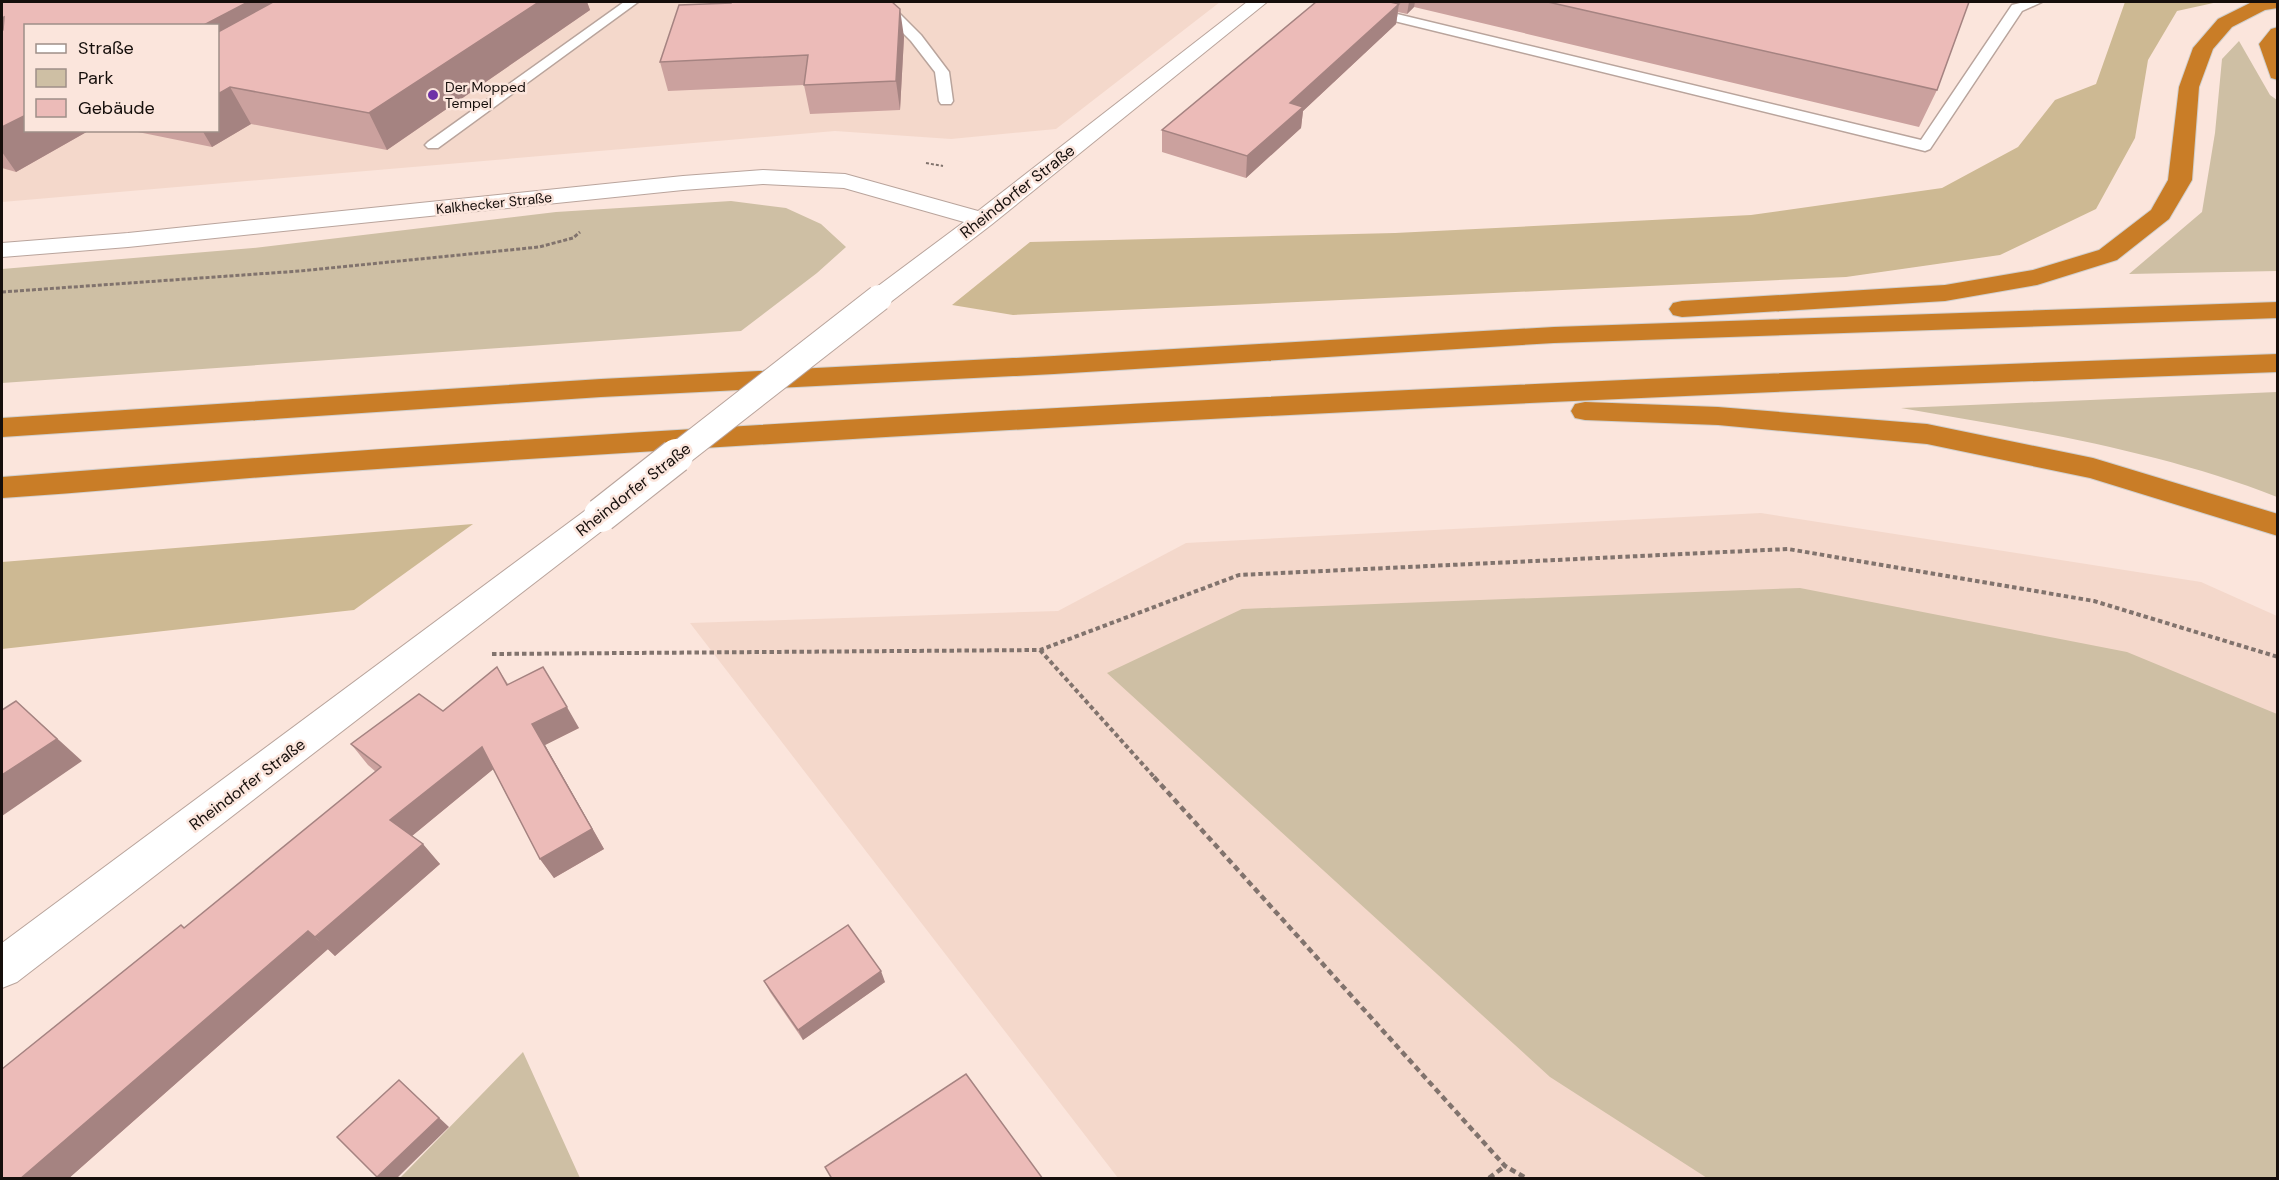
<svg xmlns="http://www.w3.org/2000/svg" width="2279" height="1180" font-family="'DM Sans',sans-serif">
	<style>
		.built { fill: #f4d8cb; fill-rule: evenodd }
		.green { fill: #cebfa4 }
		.forest { fill: #cdb993 }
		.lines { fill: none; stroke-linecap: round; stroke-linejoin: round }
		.service-casing { stroke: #b9a49c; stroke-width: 3 }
		.secondary-casing { stroke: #b9a49c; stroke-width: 2 }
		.motorway-casing { stroke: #d0cfce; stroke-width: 2 }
		.path-far3 { stroke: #81736d; stroke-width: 2; stroke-dasharray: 3 2; stroke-linecap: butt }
		.path-far2 { stroke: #81736d; stroke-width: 3; stroke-dasharray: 4 2; stroke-linecap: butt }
		.path-far1 { stroke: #81736d; stroke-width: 4; stroke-dasharray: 4.5 3; stroke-linecap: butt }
		.path { stroke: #81736d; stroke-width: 4.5; stroke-dasharray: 6 4; stroke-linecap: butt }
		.service { fill: #fff; fill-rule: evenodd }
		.secondary { fill: #fff; fill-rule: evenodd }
		.motorway { fill: #c97d27; fill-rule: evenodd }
		.secondary-bridge-far1-casing { stroke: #b9a49c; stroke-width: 28; stroke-linecap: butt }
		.secondary-bridge-casing { stroke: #b9a49c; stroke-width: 36; stroke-linecap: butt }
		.secondary-bridge-far1 { stroke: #fff; stroke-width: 26 }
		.secondary-bridge { stroke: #fff; stroke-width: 34 }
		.wall { fill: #cba19e }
		.shaded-wall { fill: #a58381 }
		.building { fill: #ecbbb8; stroke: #a58381; stroke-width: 1.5 }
		.poi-dot { fill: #6e32a7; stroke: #fbe5dc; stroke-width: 2 }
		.labels { text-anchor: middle; stroke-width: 5; stroke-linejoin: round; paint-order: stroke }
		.far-poi-label { font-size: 14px; fill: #150e0b; stroke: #fbe5dc; text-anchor: start }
		.far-street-label { font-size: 14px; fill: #150e0b; stroke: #fbe5dc }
		.street-label { font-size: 16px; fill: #150e0b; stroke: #fbe5dc }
	</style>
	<rect width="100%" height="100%" fill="#fbe5dc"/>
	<path class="built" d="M 2,2 L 1220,2 L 1056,129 L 951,139 L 835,131 L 2,202 ZM 26,26 L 218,26 L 218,130 L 26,130 Z
		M 1761,513 L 2201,582 L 2277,616 L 2277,1178 L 1118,1178 L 690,623 L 1058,611 L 1186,543 Z"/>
	<path class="green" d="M 2239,41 L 2270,95 L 2277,100 L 2277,271 L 2129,274 L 2202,212 L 2215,133 L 2222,59 Z
		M 731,201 L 786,208 L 821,224 L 846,247 L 817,273 L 741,331 L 2,383 L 2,269 L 253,248 L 556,212 Z
		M 2277,392 L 2277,497 C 2157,450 2028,430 1901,408 Z
		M 1800,588 L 2127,652 L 2277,714 L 2277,1178 L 1707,1178 L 1550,1077 L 1107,673 L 1242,609 Z
		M 523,1052 L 580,1178 L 400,1178 Z"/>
	<path class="forest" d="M 2125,2 L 2218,2 L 2177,11 L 2148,60 L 2135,138 L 2096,209 L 2000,255 L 1846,277 L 1013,315 L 952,305 L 1030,242 L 1395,233 L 1751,215 L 1942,188 L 2018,147 L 2055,100 L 2096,84 Z
		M 473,524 L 354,610 L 2,649 L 2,562 Z"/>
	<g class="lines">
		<g class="service-casing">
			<path id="service" d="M 624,2 L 638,2 L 438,148 L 428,148 L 425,145 L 428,142 Z
				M 856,2 L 872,2 L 900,14 L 921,35 L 949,72 L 953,101 L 951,104 L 941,104 L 939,101 L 935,72 L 911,41 L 890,20 Z
				M 1327,2 L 1347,2 L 1921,140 L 2012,5 L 2024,2 L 2042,2 L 2022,11 L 1930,149 L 1925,151 L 1333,6 Z"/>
		</g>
		<g class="secondary-casing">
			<path id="secondary" d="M 1247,2 L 1267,2 L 991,225 L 888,304 L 879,306 L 870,304 L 866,298 L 870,292 L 964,222 L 844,188 L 763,184 L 683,190 L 128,247 L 2,257 L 2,243 L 128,233 L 683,176 L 763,170 L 845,174 L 978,211 Z
				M 601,504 L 612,507 L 617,515 L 612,523 L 17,982 L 2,988 L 2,943 L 590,507 Z"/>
		</g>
		<g class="motorway-casing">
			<path id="motorway" d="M 2252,2 L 2278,2 L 2278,8 L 2265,10 L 2232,27 L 2213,49 L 2199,87 L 2192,180 L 2169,219 L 2117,260 L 2037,285 L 1945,301 L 1682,317 L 1673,315 L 1669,309 L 1673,303 L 1682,301 L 1945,285 L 2033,270 L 2099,250 L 2151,210 L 2168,180 L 2179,87 L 2193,48 L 2218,19 Z
				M 2278,27 L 2278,80 L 2271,78 L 2259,44 L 2271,29 Z
				M 2278,302 L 2278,318 L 1554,343 L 1054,374 L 601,397 L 2,437 L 2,418 L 601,379 L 1054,356 L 1554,327 Z
				M 2278,354 L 2278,372 C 1629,395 980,428 333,472 C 222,479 112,491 2,498 L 2,477 C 759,418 1519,381 2278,354 Z
				M 1585,402 L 1718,407 L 1927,424 L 2093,458 L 2278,514 L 2278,536 L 2090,478 L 1927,444 L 1718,425 L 1585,420 L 1575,418 L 1571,411 L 1575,404 Z"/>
		</g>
		<path class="path-far3" d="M 926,163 L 943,166"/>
		<path class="path-far2" d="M 2,292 L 300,271 L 539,247 L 573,238 L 580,232"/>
		<path class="path-far1" d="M 1040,650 L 1155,778
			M 492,654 L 1040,650 L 1239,575 L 1788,549 L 2094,601 L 2278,657"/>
		<path class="path" d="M 1154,777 L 1505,1166 L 1526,1178
			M 1489,1178 L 1505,1166"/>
		<use href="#service" class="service"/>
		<use href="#secondary" class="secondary"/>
		<use href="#motorway" class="motorway"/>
		<g class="secondary-bridge-far1-casing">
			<path id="secondary-bridge-far1" d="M 674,458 L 879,298"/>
		</g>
		<g class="secondary-bridge-casing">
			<path id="secondary-bridge" d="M 601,515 L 676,456"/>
		</g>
		<use href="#secondary-bridge-far1" class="secondary-bridge-far1"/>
		<use href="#secondary-bridge" class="secondary-bridge"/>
	</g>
	<path class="wall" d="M 2,2 L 587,2 L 590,10 L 387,150 L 251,124 L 212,147 L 128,130 L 218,130 L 218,26 L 26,26 L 26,130 L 90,130 L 16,172 L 2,168 Z
		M 1316,2 L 1969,2 L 1937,90 L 1919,127 L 1414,7 L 1407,14 L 1398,12 L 1396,24 L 1303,111 L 1301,128 L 1246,178 L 1162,152 L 1162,130 Z
		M 731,3 L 904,37 L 900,110 L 810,114 L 804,85 L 668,91 L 660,62 Z
		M 497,667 L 508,684 L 579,728 L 545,745 L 604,849 L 554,878 L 540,859 L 493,769 L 412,836 L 440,864 L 335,956 L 328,949 L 68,1179 L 2,1179 L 184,928 L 376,772 L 368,765 L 351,744 L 443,711 Z
		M 764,981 L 885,982 L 803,1040 L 770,992 Z"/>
	<path class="shaded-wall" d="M 248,2 L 328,2 L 218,64 L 218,26 L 202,26 Z
		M 539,2 L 587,2 L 590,10 L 387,150 L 369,113 Z
		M 1409,2 L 1415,2 L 1414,7 L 1407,14 Z
		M 1399,4 L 1396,24 L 1303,111 L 1301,128 L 1246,178 L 1247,156 L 1290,103 Z
		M 900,9 L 904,37 L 900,110 L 896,81 Z
		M 4,17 L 2,63 L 2,18 Z
		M 230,87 L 251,124 L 212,147 L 202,130 L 218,130 L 218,94 Z
		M 26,115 L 26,130 L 90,130 L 16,172 L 2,152 L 2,127 Z
		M 16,701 L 82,761 L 2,816 L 2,775 Z
		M 567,707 L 579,728 L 545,745 L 604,849 L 554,878 L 540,859 L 532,724 Z
		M 482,747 L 496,767 L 407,840 L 390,820 Z
		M 423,844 L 440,864 L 335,956 L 315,937 Z
		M 308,931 L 328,949 L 68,1179 L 20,1179 Z
		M 881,971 L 885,982 L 803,1040 L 798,1030 Z
		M 399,1080 L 449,1127 L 396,1179 L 379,1179 L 377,1177 Z"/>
	<path class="building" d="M 2,2 L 248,2 L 202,26 L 26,26 L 26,115 L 2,127 L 2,31 L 3,30 L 4,17 L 2,18 Z
		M 273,2 L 539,2 L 369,113 L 230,87 L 218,94 L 218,32 Z
		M 731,2 L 892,2 L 900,9 L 896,81 L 804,85 L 808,55 L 660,62 L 679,5 L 731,3 Z
		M 1316,2 L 1390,2 L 1399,4 L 1290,103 L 1303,107 L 1247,156 L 1162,130 Z
		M 1548,2 L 1969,2 L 1937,90 Z
		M 497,667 L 507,685 L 543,667 L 567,707 L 532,724 L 592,829 L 540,859 L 482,747 L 390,820 L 423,844 L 315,937 L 308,931 L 20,1179 L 2,1179 L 2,1069 L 181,925 L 184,928 L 381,767 L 351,744 L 419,694 L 443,711 Z
		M 16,701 L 57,739 L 2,775 L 2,710 Z
		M 848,925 L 881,971 L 798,1030 L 764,981 Z
		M 966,1074 L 1043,1179 L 832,1179 L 825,1167 Z
		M 399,1080 L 439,1118 L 377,1177 L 337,1137 Z"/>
	<circle class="poi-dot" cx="433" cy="95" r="6"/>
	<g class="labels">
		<g class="far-poi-label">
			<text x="445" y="92">Der Mopped<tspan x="445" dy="16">Tempel</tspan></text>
		</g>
		<g class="far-street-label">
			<text transform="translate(494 203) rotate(-6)" y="5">Kalkhecker Straße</text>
		</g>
		<g class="street-label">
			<text transform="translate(1017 191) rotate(-38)" y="6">Rheindorfer Straße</text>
			<text transform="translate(633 489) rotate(-38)" y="6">Rheindorfer Straße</text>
			<text transform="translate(247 784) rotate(-37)" y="6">Rheindorfer Straße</text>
		</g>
	</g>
	<rect width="2279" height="1180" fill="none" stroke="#150e0b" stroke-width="6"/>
	<rect x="24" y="24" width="195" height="108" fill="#fbe5dc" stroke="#9f8f88" stroke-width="1.5"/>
	<rect x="36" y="44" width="30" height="9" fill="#ffffff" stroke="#9f8f88" stroke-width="1.5"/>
	<text x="78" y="54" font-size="18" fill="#150e0b">Straße</text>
	<rect x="36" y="69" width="30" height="18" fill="#cebfa4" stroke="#9f8f88" stroke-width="1.5"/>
	<text x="78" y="84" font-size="18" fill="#150e0b">Park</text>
	<rect x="36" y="99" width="30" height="18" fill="#ecbbb8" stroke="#9f8f88" stroke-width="1.5"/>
	<text x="78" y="114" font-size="18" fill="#150e0b">Gebäude</text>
</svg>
